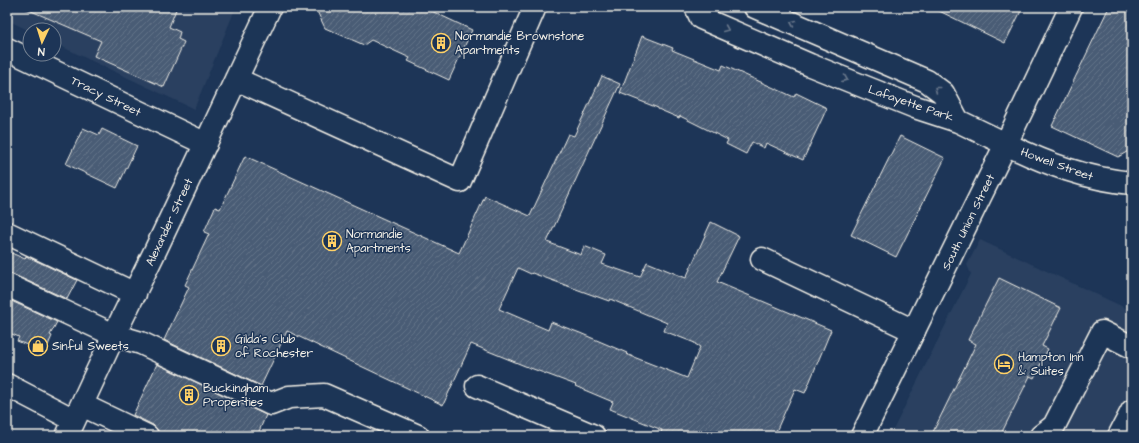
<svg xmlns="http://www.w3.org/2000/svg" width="1139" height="443" font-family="'Architects Daughter',sans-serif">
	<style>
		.built { fill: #2a4060 }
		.building { fill: url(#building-hatch); stroke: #f4f1e8; fill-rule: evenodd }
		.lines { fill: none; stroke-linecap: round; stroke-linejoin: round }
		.minor-casing { stroke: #f4f1e8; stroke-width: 25 }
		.major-casing { stroke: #f4f1e8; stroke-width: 25 }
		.minor { stroke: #1d3557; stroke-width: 22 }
		.major { stroke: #1d3557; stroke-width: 22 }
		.oneway { stroke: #68778a }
		.labels { text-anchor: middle; stroke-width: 3; stroke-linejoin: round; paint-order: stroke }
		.poi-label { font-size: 12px; fill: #f4f1e8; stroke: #1d3557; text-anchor: start }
		.street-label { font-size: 12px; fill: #f4f1e8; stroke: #1d3557 }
	</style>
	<defs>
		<pattern id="building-hatch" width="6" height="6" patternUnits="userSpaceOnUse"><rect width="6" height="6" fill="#485b74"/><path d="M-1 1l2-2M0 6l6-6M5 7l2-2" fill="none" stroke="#637388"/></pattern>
	</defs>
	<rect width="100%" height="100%" fill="#1d3557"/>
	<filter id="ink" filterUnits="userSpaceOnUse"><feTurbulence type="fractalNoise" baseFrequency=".025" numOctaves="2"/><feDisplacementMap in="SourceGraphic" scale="8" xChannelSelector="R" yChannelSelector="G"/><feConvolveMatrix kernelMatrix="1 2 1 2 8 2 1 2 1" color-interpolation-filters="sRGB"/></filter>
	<g filter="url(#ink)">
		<path class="built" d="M 7,7 L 236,7 L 194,109 L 54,43 L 54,30 L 30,30 L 30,31 L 7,20 Z
			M 980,240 L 1132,311 L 1132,436 L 890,436 L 971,274 L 967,265 Z"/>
		<path class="building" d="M 22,7 L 177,7 L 169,27 L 180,32 L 178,39 L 184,42 L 164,87 L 94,56 L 101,41 Z
			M 315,7 L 423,7 L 472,30 L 449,80 L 408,61 L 410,58 L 371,40 L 364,45 L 325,28 Z
			M 931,7 L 1023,7 L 1005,43 Z
			M 1109,7 L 1132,7 L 1132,149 L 1118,157 L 1052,126 Z
			M 642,36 L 673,48 L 672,50 L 721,70 L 723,65 L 794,97 L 796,93 L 827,108 L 803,160 L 766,143 L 764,148 L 752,142 L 746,154 L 726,144 L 728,140 L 680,116 L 679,118 L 658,109 L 658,108 L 620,93 Z
			M 602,76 L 620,84 L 547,242 L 581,255 L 584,246 L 606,255 L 602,264 L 640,277 L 647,262 L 686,278 L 711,222 L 739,236 L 717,282 L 831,330 L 805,393 L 795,389 L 774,436 L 660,436 L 662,430 L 610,409 L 613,402 L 575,386 L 576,385 L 525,366 L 471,344 L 443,405 L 287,331 L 261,386 L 164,340 L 189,287 L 185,285 L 209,234 L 204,232 L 215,207 L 220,209 L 245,156 L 459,253 L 485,196 L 530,216 L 568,134 L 574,136 ZM 518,268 L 531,274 L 532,273 L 609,301 L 610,299 L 667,323 L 664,331 L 695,343 L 695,344 L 700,347 L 687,378 L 626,354 L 627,353 L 580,333 L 551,322 L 548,330 L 499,309 Z
			M 83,128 L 99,135 L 102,129 L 137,146 L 117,188 L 66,164 Z
			M 900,136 L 945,158 L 896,257 L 851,235 Z
			M 7,251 L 25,259 L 26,256 L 77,280 L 67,299 L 12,274 L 7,273 Z
			M 999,278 L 1061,308 L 1042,346 L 1048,349 L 1034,378 L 1030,376 L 1000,436 L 931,436 L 976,344 L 968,340 Z
			M 7,299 L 57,322 L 50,335 L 52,336 L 45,352 L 17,341 L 19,337 L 7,332 Z
			M 157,364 L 266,415 L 257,436 L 165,436 L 159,433 L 157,429 L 153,425 L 133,415 Z"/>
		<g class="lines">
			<g class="minor-casing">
				<path id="minor" d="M 696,7 L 701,18 L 810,65 L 915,107 L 958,121 L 1006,144
					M 755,7 L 927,81 L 943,93 L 958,121
					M 7,49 L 206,144
					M 236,79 L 460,181 L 535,7
					M 7,233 L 135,294
					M 762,259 L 914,331
					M 7,285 L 114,335 L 141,343 L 271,404 L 289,397 L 324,395 L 418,436
					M 7,385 L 74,420
					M 477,386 L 594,436
					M 82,405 L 147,436
					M 67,436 L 114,335 L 156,249 L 270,7
					M 1041,436 L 1054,426 L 1102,332 L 1132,347
					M 1119,436 L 1132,411"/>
			</g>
			<g class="major-casing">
				<path id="major" d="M 1006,144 C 1047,164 1087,179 1132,183
					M 862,436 L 1006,144 L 1071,7"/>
			</g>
			<use href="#minor" class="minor"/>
			<use href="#major" class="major"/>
		</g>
		<defs><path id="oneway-chevron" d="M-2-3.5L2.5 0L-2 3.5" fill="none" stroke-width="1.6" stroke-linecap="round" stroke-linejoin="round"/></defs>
		<g class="oneway">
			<use href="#oneway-chevron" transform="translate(793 23) rotate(-157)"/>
			<use href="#oneway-chevron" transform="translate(726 29) rotate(23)"/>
			<use href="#oneway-chevron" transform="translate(845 79) rotate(22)"/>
			<use href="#oneway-chevron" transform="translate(937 89) rotate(-142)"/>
		</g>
	</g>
	<defs>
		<g id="building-ring" transform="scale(1)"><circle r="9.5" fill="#1d3557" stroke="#ffd166" stroke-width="1.5"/><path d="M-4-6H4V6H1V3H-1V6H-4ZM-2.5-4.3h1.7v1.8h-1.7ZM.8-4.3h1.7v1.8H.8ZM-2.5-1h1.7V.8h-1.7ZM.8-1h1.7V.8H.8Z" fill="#ffd166"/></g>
		<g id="shop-ring" transform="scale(1)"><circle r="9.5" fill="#1d3557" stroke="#ffd166" stroke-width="1.5"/><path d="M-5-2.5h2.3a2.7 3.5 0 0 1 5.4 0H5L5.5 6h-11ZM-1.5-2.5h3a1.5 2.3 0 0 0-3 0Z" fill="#ffd166"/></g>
		<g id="hotel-ring" transform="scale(1)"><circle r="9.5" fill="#1d3557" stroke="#ffd166" stroke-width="1.5"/><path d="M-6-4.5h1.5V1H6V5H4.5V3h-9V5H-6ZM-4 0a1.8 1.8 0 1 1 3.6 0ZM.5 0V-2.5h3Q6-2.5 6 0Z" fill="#ffd166"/></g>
	</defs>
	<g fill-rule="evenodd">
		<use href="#building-ring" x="441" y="43"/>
		<use href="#building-ring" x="332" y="241"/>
		<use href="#shop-ring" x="38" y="346"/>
		<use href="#building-ring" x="221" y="346"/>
		<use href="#hotel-ring" x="1004" y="364"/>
		<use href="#building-ring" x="189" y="395"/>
	</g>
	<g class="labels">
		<g class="poi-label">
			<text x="455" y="40">Normandie Brownstone<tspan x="455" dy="14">Apartments</tspan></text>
			<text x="346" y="238">Normandie<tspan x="346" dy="14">Apartments</tspan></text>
			<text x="235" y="343">Gilda's Club<tspan x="235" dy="14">of Rochester</tspan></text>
			<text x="52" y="350">Sinful Sweets</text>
			<text x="1018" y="361">Hampton Inn<tspan x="1018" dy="14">&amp; Suites</tspan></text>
			<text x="203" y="392">Buckingham<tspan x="203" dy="14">Properties</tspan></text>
		</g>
		<g class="street-label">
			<text transform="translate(106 96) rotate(26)" y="4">Tracy Street</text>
			<text transform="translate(911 103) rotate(19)" y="4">Lafayette Park</text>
			<text transform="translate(1057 164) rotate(20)" y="4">Howell Street</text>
			<text transform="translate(169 222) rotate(-65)" y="4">Alexander Street</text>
			<text transform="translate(968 222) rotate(-64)" y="4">South Union Street</text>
		</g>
	</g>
	<rect width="1139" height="443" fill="none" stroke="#1d3557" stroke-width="24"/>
	<rect x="12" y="12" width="1115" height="419" fill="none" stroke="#f4f1e8" stroke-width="1.5" filter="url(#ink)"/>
	<g transform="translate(42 42) rotate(184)"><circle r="19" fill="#1d3557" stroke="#738091"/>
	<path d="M0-3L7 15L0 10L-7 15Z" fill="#ffd166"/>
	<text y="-6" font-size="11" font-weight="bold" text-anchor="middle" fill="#f4f1e8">N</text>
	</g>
</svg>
